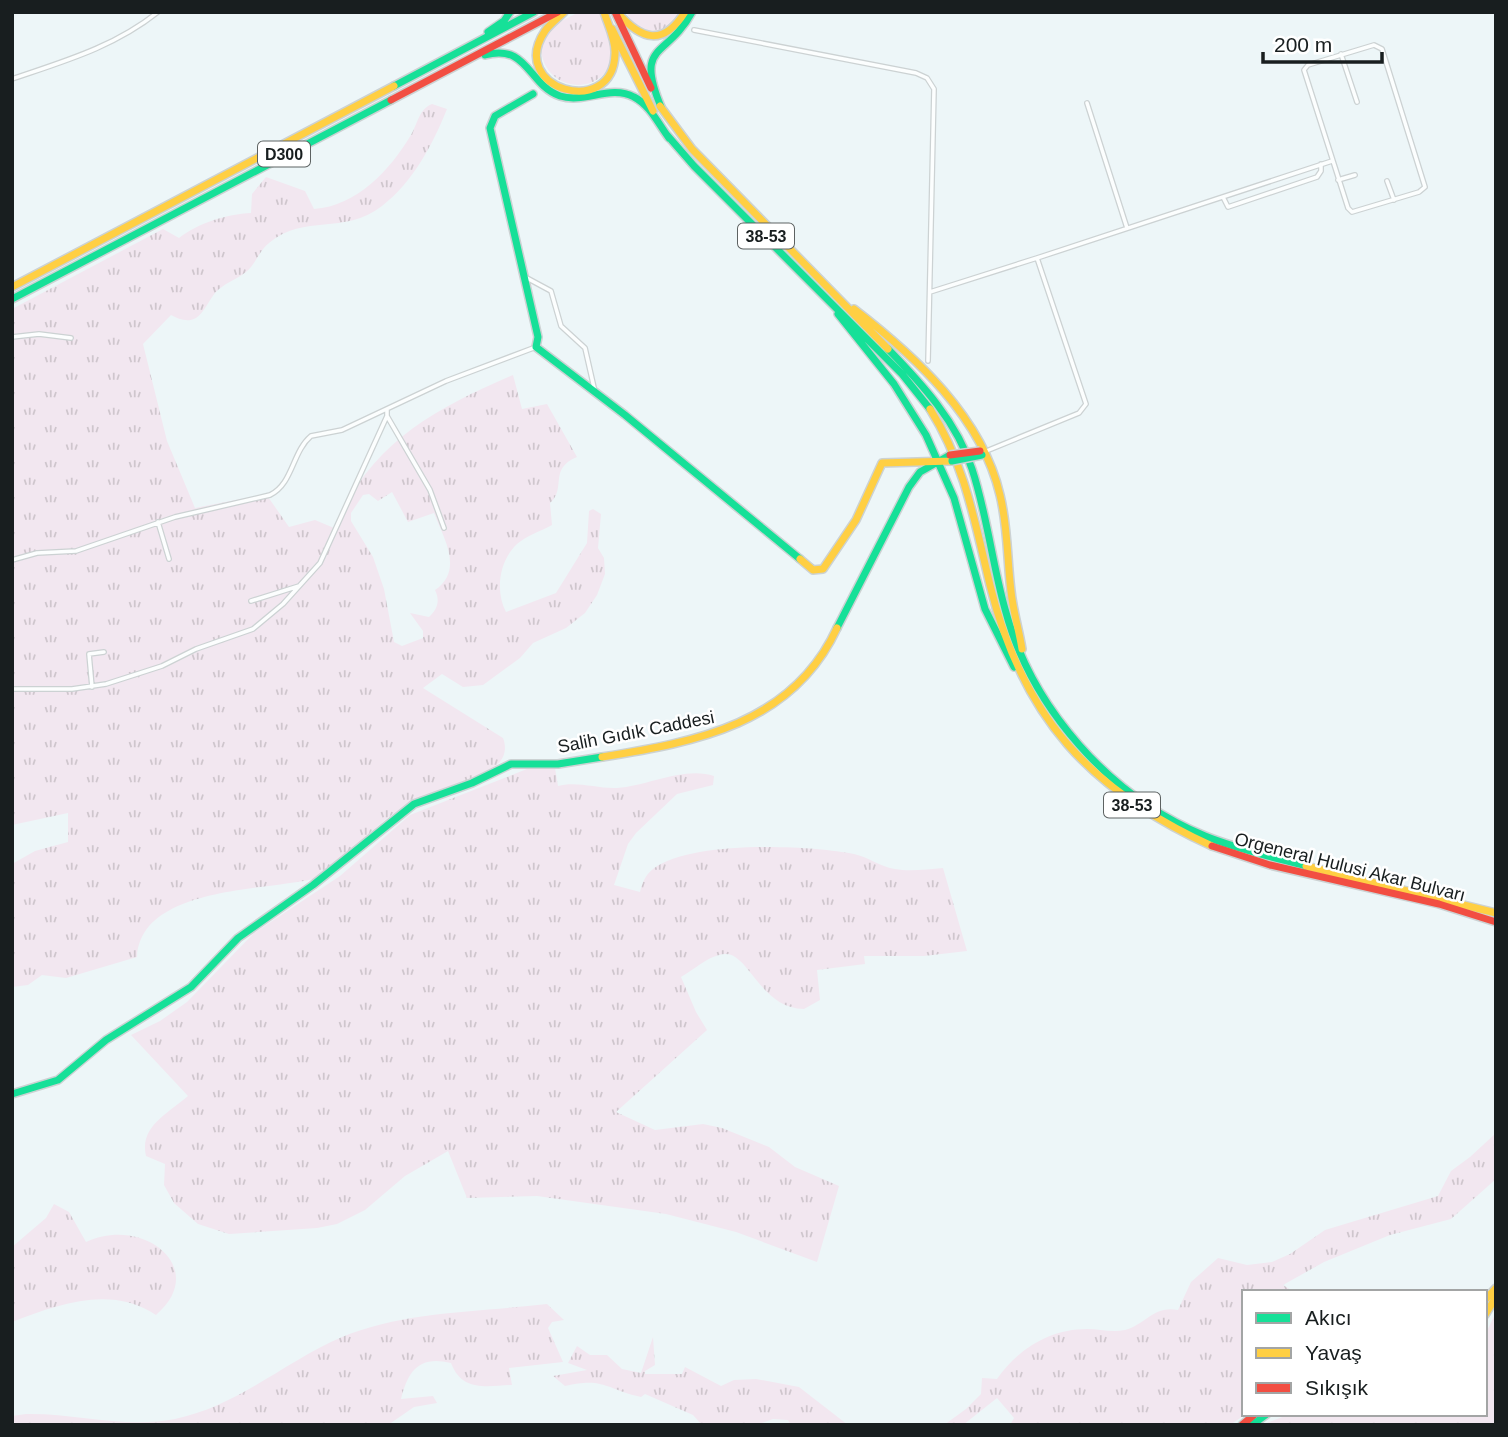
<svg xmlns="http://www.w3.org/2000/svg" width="1508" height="1437" font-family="Arial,sans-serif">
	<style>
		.grass { fill: url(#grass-tufts); fill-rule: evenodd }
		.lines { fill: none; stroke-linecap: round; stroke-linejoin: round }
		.street-casing { stroke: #ccd2d3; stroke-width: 6 }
		.fast-casing { stroke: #ccd2d3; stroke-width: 10 }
		.slow-casing { stroke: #ccd2d3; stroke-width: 10 }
		.jam-casing { stroke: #ccd2d3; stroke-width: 10 }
		.street { stroke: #fcfefe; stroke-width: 3.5 }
		.fast { stroke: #16e098; stroke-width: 7 }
		.slow { stroke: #ffcf43; stroke-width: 7 }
		.jam { stroke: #f24e42; stroke-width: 7 }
		.fast-bridge-casing { stroke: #ccd2d3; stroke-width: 10; stroke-linecap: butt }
		.jam-bridge-casing { stroke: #ccd2d3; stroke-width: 10; stroke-linecap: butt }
		.fast-bridge { stroke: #16e098; stroke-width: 7 }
		.jam-bridge { stroke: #f24e42; stroke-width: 7 }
		.labels { text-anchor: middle; stroke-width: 5; stroke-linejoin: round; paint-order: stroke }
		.shield { fill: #fff; stroke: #5d6262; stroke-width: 2 }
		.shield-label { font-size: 16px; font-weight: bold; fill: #181e1f }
		.street-label { font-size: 18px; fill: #181e1f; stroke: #fff }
	</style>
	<defs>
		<pattern id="grass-tufts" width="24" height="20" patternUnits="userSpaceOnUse" patternTransform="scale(1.75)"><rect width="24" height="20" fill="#f2e7f0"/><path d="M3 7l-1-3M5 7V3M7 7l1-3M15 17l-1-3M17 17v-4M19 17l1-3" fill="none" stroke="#cfc6cd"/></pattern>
	</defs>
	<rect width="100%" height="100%" fill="#edf6f8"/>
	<path class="grass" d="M 579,12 L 599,12 C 604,23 612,37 612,49 C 613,98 543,96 541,48 L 552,26 Z
		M 626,12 L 680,12 C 668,37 638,37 626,12 Z
		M 432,104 L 447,109 C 433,144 413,182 382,206 C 343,236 305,213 269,243 C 259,251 255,265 246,272 C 236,280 224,283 215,293 C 209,300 204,313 196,318 C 187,323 179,319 171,315 L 143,344 L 167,441 L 195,508 L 266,494 L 289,527 L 315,520 L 334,528 C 371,443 432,410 513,375 L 522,409 L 547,404 L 577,457 C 548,469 567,488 550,503 L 552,525 C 541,531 526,536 517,544 C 499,561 495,591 506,612 L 556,593 L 587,543 L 589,511 L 593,509 L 601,514 L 598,548 L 604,558 L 605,574 L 597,595 L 585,613 L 566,628 L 533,643 L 520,658 L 483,685 L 463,687 L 442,674 L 423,688 L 503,738 C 518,777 443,787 418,799 C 387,813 361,843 334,864 C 328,869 320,877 313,879 C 263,891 141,887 137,957 L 66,978 L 42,975 L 28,985 L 12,987 L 12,864 L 35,851 L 68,842 L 68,813 L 12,825 L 12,309 L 163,229 L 179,238 C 198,223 227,214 251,213 L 252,194 L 266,177 L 305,191 L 314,209 C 357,206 390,170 411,135 C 418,123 419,109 432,104 ZM 392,492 L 408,522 L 434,513 C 444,539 464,570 435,590 C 440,600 438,609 429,617 L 410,613 L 423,631 L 423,638 L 402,646 L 394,642 L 384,589 L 373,557 L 351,521 L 351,513 L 363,495 L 369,494 L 378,501 Z
		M 532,767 L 555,768 L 558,786 C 577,781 598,789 617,788 C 647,786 685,766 714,776 L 713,785 L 677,794 L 636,833 L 628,844 L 614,885 L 640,892 C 642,884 645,875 653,869 C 691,840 808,845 854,854 C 868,857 881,867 895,869 C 910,872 928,869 943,868 L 967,951 L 924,956 L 864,956 L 865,964 L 817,970 L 820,1000 L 804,1009 C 760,1008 749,953 725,954 C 709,955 694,970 681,977 L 696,1012 L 707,1030 L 616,1112 L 655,1130 L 703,1124 L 722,1128 L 769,1147 L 795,1167 L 839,1186 L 817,1262 L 736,1232 L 666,1214 L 537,1196 L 467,1198 L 448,1151 L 405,1176 L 365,1210 L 337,1224 L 317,1228 L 229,1234 L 198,1224 L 174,1203 L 164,1185 L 165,1164 L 146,1156 C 139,1126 169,1113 188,1096 L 131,1035 L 160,1021 L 187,1002 L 254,933 L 340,876 L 410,815 Z
		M 1496,1133 L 1496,1179 L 1451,1219 L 1390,1235 L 1324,1262 L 1283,1285 L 1294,1292 L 1244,1292 L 1246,1414 L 1230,1425 L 1010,1425 L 1014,1418 L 997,1398 L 963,1425 L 944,1425 L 966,1409 L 981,1394 L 982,1378 L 997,1379 C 1018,1349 1050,1329 1087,1329 C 1100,1329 1112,1333 1125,1330 C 1146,1324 1154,1305 1178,1310 L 1191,1282 L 1218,1258 L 1247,1265 L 1272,1262 L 1290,1254 L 1325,1230 L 1438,1196 L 1451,1171 L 1470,1157 Z
		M 54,1204 L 69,1212 L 86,1242 C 144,1215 210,1269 156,1315 C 111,1285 59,1304 12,1322 L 12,1247 L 46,1218 Z
		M 547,1304 L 564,1320 L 552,1322 L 548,1328 L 563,1362 L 509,1368 L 512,1385 C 486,1386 462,1392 451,1363 C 419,1355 408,1371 401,1399 L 433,1396 L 437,1403 L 414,1407 L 388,1425 L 12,1425 L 12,1416 L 26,1414 C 77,1413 125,1429 175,1419 C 238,1406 284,1362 342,1337 C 404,1311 480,1312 547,1304 Z
		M 1496,1312 L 1496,1425 L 1262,1425 L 1290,1414 L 1485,1414 L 1485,1335 Z
		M 653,1337 L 655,1365 L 645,1371 L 645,1374 L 682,1374 L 685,1367 L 721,1386 L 734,1380 L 756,1379 L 799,1387 L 848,1425 L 791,1425 L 788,1420 L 773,1419 L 756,1425 L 702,1425 L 693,1415 L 645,1394 L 641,1397 C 605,1389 604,1377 565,1386 L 553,1376 L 587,1370 L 568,1363 L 577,1346 L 590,1355 L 607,1355 L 622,1369 L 641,1373 Z"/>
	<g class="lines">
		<g class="street-casing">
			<path id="street" d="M 694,30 L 916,73 L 927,78 L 934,89 L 928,361
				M 1374,45 L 1382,49 L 1425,187 L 1419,192 L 1352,212 L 1348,208 L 1304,70 L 1308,65 Z
				M 1341,54 L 1357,102
				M 12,79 C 65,61 114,47 158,12
				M 1087,103 L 1127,228
				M 1338,180 L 1355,175
				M 1387,181 L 1394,200
				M 1223,197 L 1228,207 L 1317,177 L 1321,171 L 1321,164
				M 525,277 L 551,291 L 561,326 L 585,348 L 595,392
				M 930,292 L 1037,258
				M 12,337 L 39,334 L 71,338
				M 387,409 L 387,416 L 430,490 L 444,528
				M 984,452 L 1079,413 L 1086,404 L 1037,258 L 1332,161
				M 158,522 L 169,559
				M 12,560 L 37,553 L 76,551 L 175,517 L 270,495 C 293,484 292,452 311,436 L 342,430 L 446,381 L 536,347
				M 251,601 L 299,586
				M 92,687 L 89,654 L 104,652
				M 12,689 L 72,689 L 106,684 L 162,666 L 196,649 L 253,629 L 283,604 L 320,563 L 387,416"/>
		</g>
		<g class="fast-casing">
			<path id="fast" d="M 488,32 L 504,21 L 510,12
				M 485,55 C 528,43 528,85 560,96 C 585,104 610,84 634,97 C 650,105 659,125 669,138
				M 394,86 L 534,12
				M 533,94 L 495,116 L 490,128 L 538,337 L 536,347 L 625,415 L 800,559
				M 661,107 C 634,42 667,59 692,12
				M 667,135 L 694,166 L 902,374 L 930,409
				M 12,299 L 391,100
				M 838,314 L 894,384 L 926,435 L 954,498 L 985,609 L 1014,667
				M 888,349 C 922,384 957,422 972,469 C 987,514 992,563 1005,609 C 1031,708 1110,797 1205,836 C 1237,849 1272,857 1306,866
				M 837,628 L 909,487 L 920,472 L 950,455
				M 12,1094 L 58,1080 L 106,1040 L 191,987 L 238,938 L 313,885 L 414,804 L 472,783 L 511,764 L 558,764 L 602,757
				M 1252,1425 L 1267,1414"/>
		</g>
		<g class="slow-casing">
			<path id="slow" d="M 564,12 C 558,18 550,24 545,31 C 506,89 613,120 615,54 C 616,40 608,25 604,12
				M 617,12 C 641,40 663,47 685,12
				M 612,29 L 653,111
				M 660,106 L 692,149 L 888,349
				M 12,287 L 394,86
				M 854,309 C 915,356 982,417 1000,495 C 1008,527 1007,559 1011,591 C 1013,611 1019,630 1022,649
				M 930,409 C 965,464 975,523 990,585 C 1022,717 1091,791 1212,846
				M 800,559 L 813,570 L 823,569 L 856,520 L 882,463 L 952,461
				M 602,757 C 696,742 793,724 837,628
				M 1306,866 L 1496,913
				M 1485,1300 L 1496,1288
				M 1485,1315 L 1496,1297"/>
		</g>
		<g class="jam-casing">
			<path id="jam" d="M 615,12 L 651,88
				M 391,100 L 558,12
				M 1212,846 L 1270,865 L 1439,904 L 1496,922
				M 1242,1425 L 1255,1414"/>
		</g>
		<use href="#street" class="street"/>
		<use href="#fast" class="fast"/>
		<use href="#slow" class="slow"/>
		<use href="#jam" class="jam"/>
		<g class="fast-bridge-casing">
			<path id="fast-bridge" d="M 952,461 L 982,455"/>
		</g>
		<g class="jam-bridge-casing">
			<path id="jam-bridge" d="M 950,455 L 980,451"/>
		</g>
		<use href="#fast-bridge" class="fast-bridge"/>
		<use href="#jam-bridge" class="jam-bridge"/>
	</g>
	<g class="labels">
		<g class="shield">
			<rect x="258" y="141.5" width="52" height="25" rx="5"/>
			<rect x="738" y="223.5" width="56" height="25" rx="5"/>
			<rect x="1104" y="792.5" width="56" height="25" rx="5"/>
		</g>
		<g class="shield-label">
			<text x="284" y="160">D300</text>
			<text x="766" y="242">38-53</text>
			<text x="1132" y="811">38-53</text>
		</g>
		<g class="street-label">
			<text transform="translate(636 732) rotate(-11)" y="6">Salih Gıdık Caddesi</text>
			<text transform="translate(1350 867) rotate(14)" y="6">Orgeneral Hulusi Akar Bulvarı</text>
		</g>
	</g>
	<rect width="1508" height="1437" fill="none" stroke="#181e1f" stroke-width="28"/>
	<rect x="1242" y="1290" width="245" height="126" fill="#ffffff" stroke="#a3a5a5" stroke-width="2"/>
	<rect x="1256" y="1313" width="35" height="10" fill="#16e098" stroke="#a3a5a5" stroke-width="2"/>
	<text x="1305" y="1325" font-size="21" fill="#181e1f">Akıcı</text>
	<rect x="1256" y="1348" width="35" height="10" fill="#ffcf43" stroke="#a3a5a5" stroke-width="2"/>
	<text x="1305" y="1360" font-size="21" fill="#181e1f">Yavaş</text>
	<rect x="1256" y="1383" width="35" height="10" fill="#f24e42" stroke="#a3a5a5" stroke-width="2"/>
	<text x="1305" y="1395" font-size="21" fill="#181e1f">Sıkışık</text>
	<path d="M1263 52v10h119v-10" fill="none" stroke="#181e1f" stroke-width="3.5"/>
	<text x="1274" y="52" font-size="21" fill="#181e1f" stroke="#ffffff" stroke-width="5" paint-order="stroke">200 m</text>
</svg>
